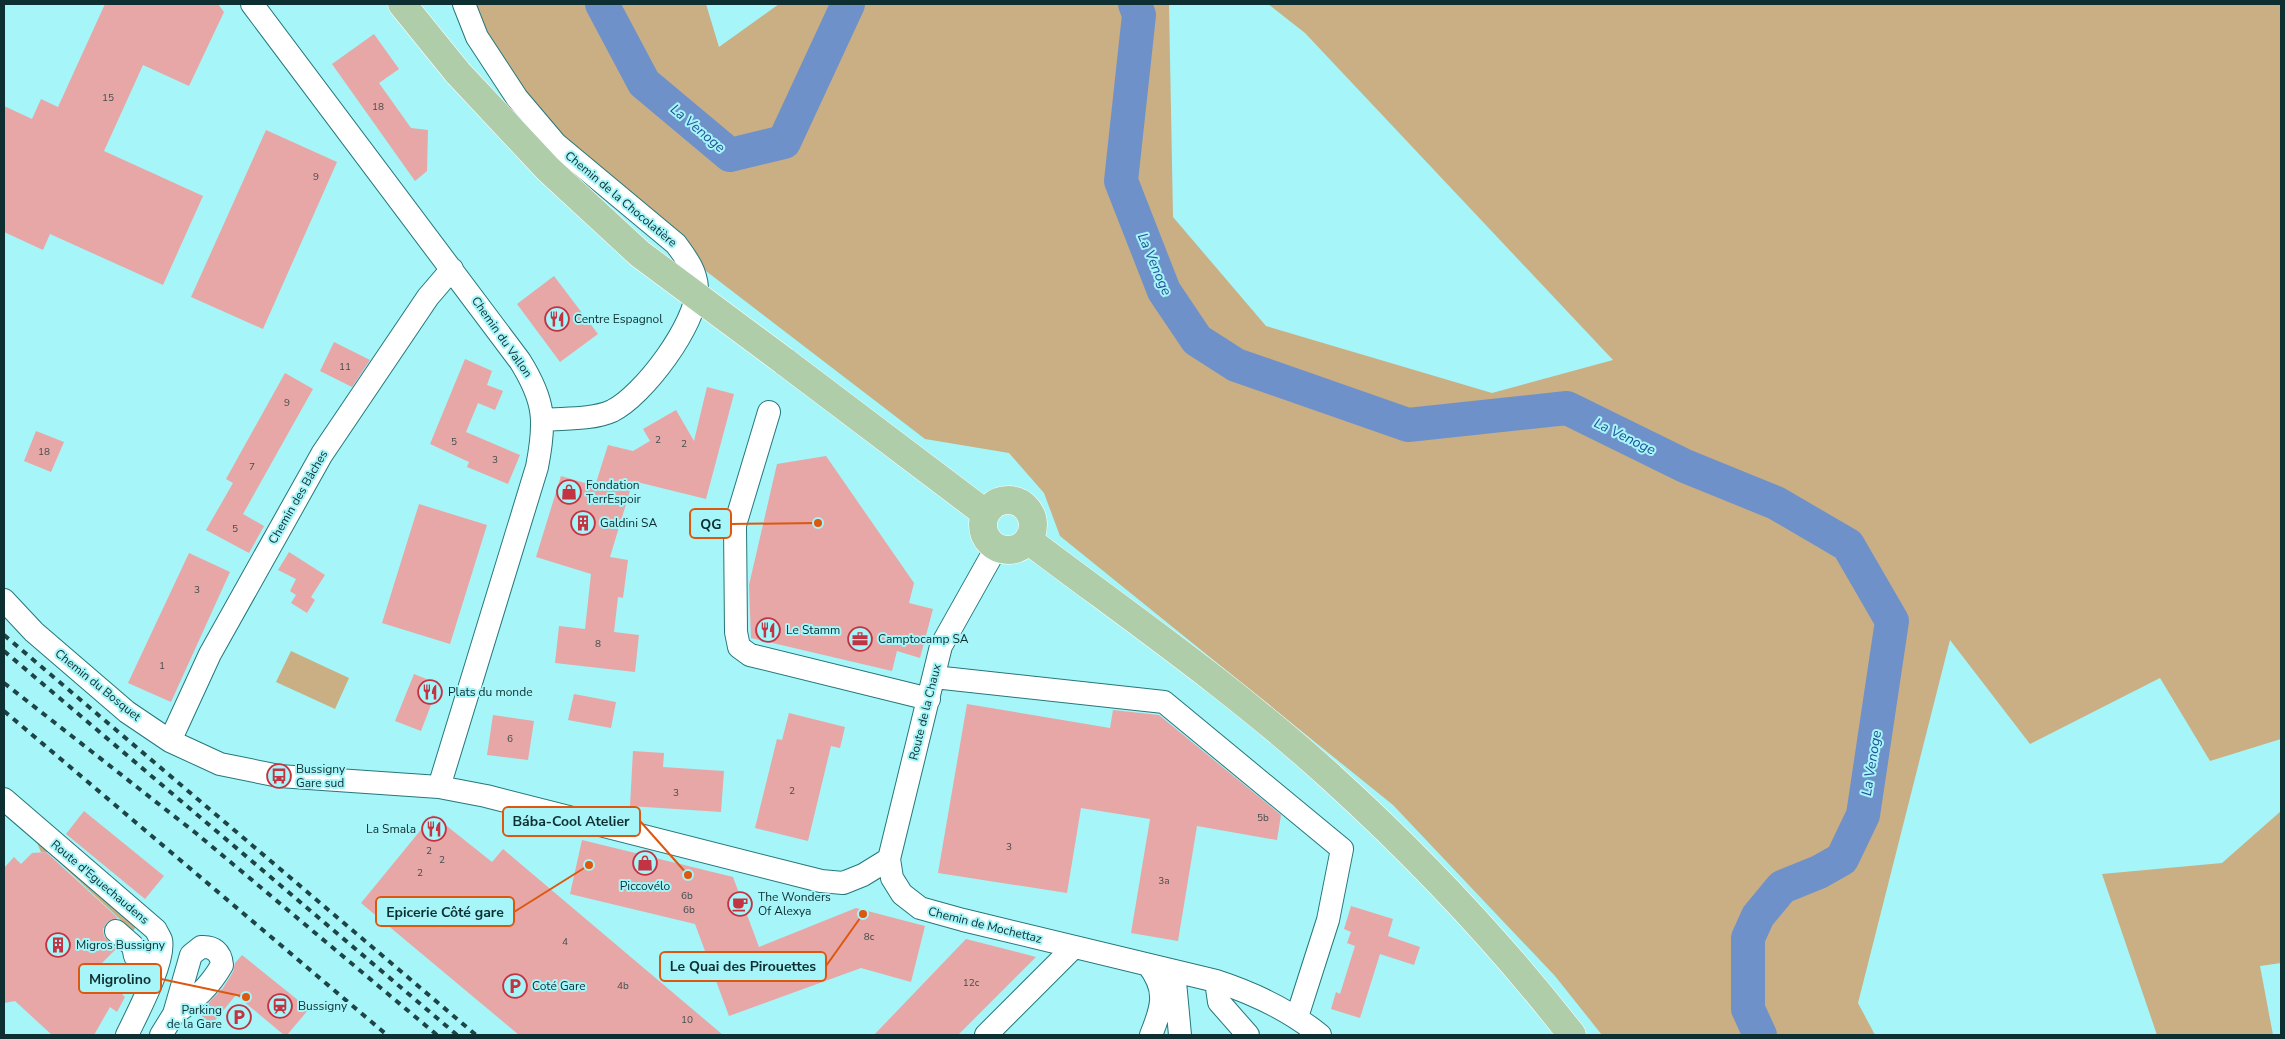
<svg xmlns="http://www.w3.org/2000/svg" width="2285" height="1039" font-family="'Nunito Sans',sans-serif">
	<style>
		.green { fill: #c9af83 }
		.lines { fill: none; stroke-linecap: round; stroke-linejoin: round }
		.river { stroke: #6f91ca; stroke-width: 34 }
		.building { fill: #e7a7a6 }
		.minor-casing { stroke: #25777b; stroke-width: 24 }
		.major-casing { stroke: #fff; stroke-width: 29 }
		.minor { stroke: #fff; stroke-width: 22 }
		.major { stroke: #b0cdaa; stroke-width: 28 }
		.rail { stroke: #1e4446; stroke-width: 4; stroke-dasharray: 6 6; stroke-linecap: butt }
		.major-bridge-casing { stroke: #fff; stroke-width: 29; stroke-linecap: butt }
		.major-bridge { stroke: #b0cdaa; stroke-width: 28 }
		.labels { text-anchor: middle; stroke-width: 4; stroke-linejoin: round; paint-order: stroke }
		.number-label { font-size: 10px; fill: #444d4e }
		.street-label { font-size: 12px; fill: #0e2f31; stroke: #a6f5f9 }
		.poi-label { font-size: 12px; fill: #0e2f31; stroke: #a6f5f9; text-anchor: start }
		.water-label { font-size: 14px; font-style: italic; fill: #265096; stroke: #a6f5f9 }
		.leader { fill: none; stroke: #dd570e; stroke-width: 2 }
		.callout-dot { fill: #dd570e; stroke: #a6f5f9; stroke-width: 2 }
		.callout { fill: #a6f5f9; stroke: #dd570e; stroke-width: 2 }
		.callout-label { font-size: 14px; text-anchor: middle; font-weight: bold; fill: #0e2f31 }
	</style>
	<rect width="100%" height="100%" fill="#a6f5f9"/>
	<path class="green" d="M 472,4 L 706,4 L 719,47 L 779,4 L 1169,4 L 1173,217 L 1266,326 L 1492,393 L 1613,360 L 1305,33 L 1268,4 L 2281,4 L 2281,739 L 2210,761 L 2160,678 L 2030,744 L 1950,640 L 1858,1003 L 1875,1035 L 1602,1035 L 1555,976 L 1393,805 L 1060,536 L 1044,493 L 1009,453 L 925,439 L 586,179 L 500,64 Z
		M 291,651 L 349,678 L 335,709 L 276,682 Z
		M 2281,811 L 2281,963 L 2260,966 L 2273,1035 L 2157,1035 L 2102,874 L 2222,863 Z
		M 35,838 L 134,923 L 135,928 L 130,935 L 122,921 L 48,852 L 41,852 Z"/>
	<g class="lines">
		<path class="river" d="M 602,4 L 644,83 L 730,155 L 784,142 L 848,4
			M 1135,4 L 1139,15 L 1121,181 L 1164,291 L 1197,340 L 1236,365 L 1408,425 L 1567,408 L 1685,466 L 1776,503 L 1848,545 L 1892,621 L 1863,815 L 1842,859 L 1819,872 L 1782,887 L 1758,916 L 1748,938 L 1748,1009 L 1760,1035"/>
	</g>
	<path class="building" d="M 105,4 L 218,4 L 224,12 L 189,86 L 143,65 L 104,151 L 203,196 L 163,285 L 50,234 L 43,250 L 4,232 L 4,106 L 32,119 L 41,99 L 58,107 Z
		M 374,34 L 399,69 L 379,83 L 411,128 L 428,130 L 427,171 L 415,181 L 332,64 Z
		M 266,130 L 337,162 L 263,329 L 191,297 Z
		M 554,276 L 598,334 L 560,362 L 517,304 Z
		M 334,342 L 370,360 L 352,387 L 320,371 Z
		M 465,359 L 492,371 L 487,385 L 503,391 L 495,410 L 478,403 L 466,432 L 520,455 L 508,484 L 467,467 L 469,462 L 430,444 Z
		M 285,373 L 313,389 L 243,514 L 264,526 L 249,553 L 206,530 L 233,483 L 226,479 Z
		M 707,387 L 734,394 L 706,499 L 633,481 L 610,557 L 628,560 L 623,598 L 618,597 L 614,632 L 639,635 L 635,672 L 555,663 L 559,626 L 585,629 L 591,574 L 536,557 L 561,476 L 595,486 L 608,445 L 633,451 L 650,441 L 643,429 L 676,410 L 694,441 Z
		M 36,431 L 64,442 L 51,472 L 24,461 Z
		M 826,456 L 914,583 L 909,603 L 933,609 L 920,658 L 897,651 L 892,671 L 751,638 L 749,585 L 777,464 Z
		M 419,504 L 487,525 L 450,644 L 382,623 Z
		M 289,552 L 325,575 L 311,597 L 315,600 L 307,613 L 291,603 L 296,595 L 290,591 L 296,579 L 278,570 Z
		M 189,553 L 230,572 L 171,702 L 128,683 Z
		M 414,674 L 439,684 L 421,731 L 395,721 Z
		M 574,694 L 616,702 L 611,728 L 568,720 Z
		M 967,704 L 1110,728 L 1113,710 L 1159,715 L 1281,815 L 1277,840 L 1197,826 L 1178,941 L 1131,933 L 1150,819 L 1081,808 L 1067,893 L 938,873 Z
		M 789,713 L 845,727 L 840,748 L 831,746 L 808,841 L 755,828 L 777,739 L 782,740 Z
		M 493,715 L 534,721 L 528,760 L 487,755 Z
		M 633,751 L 664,753 L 663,767 L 724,771 L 721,812 L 630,806 Z
		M 84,811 L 164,876 L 145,899 L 66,834 Z
		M 433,815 L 492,862 L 503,849 L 723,1035 L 519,1035 L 361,903 Z
		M 582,840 L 733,877 L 759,947 L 856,908 L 925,926 L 911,982 L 861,968 L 729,1016 L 695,924 L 570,894 Z
		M 46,852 L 118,918 L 107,922 L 103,929 L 104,936 L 116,949 L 96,969 L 125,997 L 117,1012 L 110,1007 L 94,1035 L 52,1035 L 15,1001 L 4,1003 L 4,868 L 14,857 L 21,864 L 32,853 Z
		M 1351,906 L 1393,919 L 1388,936 L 1420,947 L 1414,965 L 1380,954 L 1360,1018 L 1331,1009 L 1336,992 L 1340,994 L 1355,946 L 1347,943 L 1351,932 L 1344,929 Z
		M 966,939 L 1036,957 L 958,1035 L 874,1035 Z
		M 242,955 L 309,1009 L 287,1035 L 284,1035 L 236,995 L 212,1024 L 198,1013 L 223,988 L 233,972 L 235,963 Z"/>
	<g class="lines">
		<g class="minor-casing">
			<path id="minor" d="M 252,4 L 520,361 C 545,401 546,421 537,467 L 439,787
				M 464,4 L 477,37 L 517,98 L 556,144 L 676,244 C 686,258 696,270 697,288 C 697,324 643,396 612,411 C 592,420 564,418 543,420
				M 769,412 L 735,525 L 736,632 L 739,647 L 750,655 L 929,699
				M 996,548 L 941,646 L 889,859 L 892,878 L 902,894 L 920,908 L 963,920 L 1216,981 C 1253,993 1289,1010 1320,1035
				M 4,600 L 34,632 L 127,712 L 170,741 L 220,764 L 279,776 L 439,787 L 486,796 L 821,881 L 843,883 L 863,875 L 889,859
				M 934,677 L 1164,702 L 1342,849 L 1328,920 L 1297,1017
				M 170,741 L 210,654 L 322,454 L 428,297 L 452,269
				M 4,799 L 156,930 C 157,933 160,937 161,940 C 166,960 136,1016 127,1035
				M 116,931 L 133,946 L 135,956 L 155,973
				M 1148,965 C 1168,990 1162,1008 1151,1035
				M 1174,971 L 1180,1035
				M 1216,981 L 1219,1002 L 1248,1035
				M 161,1035 L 174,1014 L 191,955 L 201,947 C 213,946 221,952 222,965 C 210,986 195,1000 174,1014
				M 986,1035 L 1074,947"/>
		</g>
		<g class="major-casing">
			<path id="major" d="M 402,4 L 458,73
				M 784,361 L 985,513
				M983 525a25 25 0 1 1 50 0a25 25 0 1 1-50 0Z
				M 1028,540 C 1130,617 1237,691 1332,778 C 1419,857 1500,943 1572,1035"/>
		</g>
		<use href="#minor" class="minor"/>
		<use href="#major" class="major"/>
		<path class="rail" d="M 4,635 L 476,1035
			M 4,651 L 457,1035
			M 4,683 L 197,834 L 437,1035
			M 4,711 L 387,1035"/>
		<g class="major-bridge-casing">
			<path id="major-bridge" d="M 458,73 L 548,169 L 640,254 L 784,361"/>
		</g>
		<use href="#major-bridge" class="major-bridge"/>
	</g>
	<defs>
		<g id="restaurant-ring" transform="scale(1.25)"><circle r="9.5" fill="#a6f5f9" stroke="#c33342" stroke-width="1.5"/><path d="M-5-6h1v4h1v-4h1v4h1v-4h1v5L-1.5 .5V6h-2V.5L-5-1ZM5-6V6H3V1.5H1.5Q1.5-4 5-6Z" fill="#c33342"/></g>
		<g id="shop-ring" transform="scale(1.25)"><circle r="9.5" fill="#a6f5f9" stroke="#c33342" stroke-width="1.5"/><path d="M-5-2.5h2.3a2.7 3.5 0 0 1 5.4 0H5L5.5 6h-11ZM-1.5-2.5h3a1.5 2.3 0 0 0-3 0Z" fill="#c33342"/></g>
		<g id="building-ring" transform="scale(1.25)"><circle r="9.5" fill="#a6f5f9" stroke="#c33342" stroke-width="1.5"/><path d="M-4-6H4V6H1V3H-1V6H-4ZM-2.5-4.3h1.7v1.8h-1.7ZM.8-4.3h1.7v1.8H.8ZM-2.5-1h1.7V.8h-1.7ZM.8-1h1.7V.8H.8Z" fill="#c33342"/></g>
		<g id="office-ring" transform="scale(1.25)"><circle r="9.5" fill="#a6f5f9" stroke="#c33342" stroke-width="1.5"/><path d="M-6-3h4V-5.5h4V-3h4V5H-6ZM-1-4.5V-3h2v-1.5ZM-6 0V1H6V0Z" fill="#c33342"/></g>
		<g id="bus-ring" transform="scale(1.25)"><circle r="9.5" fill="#a6f5f9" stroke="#c33342" stroke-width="1.5"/><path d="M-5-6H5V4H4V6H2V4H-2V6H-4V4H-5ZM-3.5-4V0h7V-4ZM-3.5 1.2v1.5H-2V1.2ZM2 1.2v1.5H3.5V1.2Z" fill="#c33342"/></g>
		<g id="cafe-ring" transform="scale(1.25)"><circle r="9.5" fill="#a6f5f9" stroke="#c33342" stroke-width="1.5"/><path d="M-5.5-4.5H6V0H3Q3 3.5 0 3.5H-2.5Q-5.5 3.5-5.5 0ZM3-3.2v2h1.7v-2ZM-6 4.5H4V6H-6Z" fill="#c33342"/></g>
		<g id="parking-ring" transform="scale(1.25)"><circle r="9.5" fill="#a6f5f9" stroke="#c33342" stroke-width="1.5"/><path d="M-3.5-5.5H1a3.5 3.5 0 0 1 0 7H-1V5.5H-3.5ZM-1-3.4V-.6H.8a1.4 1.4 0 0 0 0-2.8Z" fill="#c33342"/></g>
		<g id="station-ring" transform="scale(1.25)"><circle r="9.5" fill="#a6f5f9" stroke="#c33342" stroke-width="1.5"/><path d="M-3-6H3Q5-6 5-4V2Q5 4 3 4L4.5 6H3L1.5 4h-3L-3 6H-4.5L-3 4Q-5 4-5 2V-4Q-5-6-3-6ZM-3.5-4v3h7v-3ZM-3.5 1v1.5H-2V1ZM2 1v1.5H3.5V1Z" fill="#c33342"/></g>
	</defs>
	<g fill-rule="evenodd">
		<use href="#restaurant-ring" x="557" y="319"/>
		<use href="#shop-ring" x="569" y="492"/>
		<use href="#building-ring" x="583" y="523"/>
		<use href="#restaurant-ring" x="768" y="630"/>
		<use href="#office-ring" x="860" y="639"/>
		<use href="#restaurant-ring" x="430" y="692"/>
		<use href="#bus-ring" x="279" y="776"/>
		<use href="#restaurant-ring" x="434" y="829"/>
		<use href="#shop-ring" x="645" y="863"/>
		<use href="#cafe-ring" x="740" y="904"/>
		<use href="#building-ring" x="58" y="945"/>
		<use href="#parking-ring" x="515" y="986"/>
		<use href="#station-ring" x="280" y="1006"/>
		<use href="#parking-ring" x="239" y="1017"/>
	</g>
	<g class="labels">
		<g class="number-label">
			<text x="108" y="101">15</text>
			<text x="378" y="110">18</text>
			<text x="316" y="180">9</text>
			<text x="345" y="370">11</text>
			<text x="287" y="406">9</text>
			<text x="658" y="443">2</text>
			<text x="454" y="445">5</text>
			<text x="684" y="447">2</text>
			<text x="44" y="455">18</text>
			<text x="495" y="463">3</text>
			<text x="252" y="470">7</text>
			<text x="235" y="532">5</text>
			<text x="197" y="593">3</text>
			<text x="598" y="647">8</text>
			<text x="162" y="669">1</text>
			<text x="510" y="742">6</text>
			<text x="792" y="794">2</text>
			<text x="676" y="796">3</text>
			<text x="1263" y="821">5b</text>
			<text x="1009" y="850">3</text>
			<text x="429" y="854">2</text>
			<text x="442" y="863">2</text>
			<text x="420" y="876">2</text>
			<text x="1164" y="884">3a</text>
			<text x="687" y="899">6b</text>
			<text x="689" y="913">6b</text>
			<text x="869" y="940">8c</text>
			<text x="565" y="945">4</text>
			<text x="971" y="986">12c</text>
			<text x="623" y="989">4b</text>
			<text x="687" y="1023">10</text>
		</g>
		<g class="street-label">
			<text transform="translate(621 199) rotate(40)" y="4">Chemin de la Chocolatière</text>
			<text transform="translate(502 337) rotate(55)" y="4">Chemin du Vallon</text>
			<text transform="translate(298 497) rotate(-60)" y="4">Chemin des Bâches</text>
			<text transform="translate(98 685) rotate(39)" y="4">Chemin du Bosquet</text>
			<text transform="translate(925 712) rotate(-76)" y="4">Route de la Chaux</text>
			<text transform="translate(100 882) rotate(40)" y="4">Route d'Eguechaudens</text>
			<text transform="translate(985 925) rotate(14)" y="4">Chemin de Mochettaz</text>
		</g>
		<g class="poi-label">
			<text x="574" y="323">Centre Espagnol</text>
			<text x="586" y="489">Fondation<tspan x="586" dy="14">TerrEspoir</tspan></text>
			<text x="600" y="527">Galdini SA</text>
			<text x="786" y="634">Le Stamm</text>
			<text x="878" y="643">Camptocamp SA</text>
			<text x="448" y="696">Plats du monde</text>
			<text x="296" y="773">Bussigny<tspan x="296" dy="14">Gare sud</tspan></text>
			<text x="416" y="833" text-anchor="end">La Smala</text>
			<text x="645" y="890" text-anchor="middle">Piccovélo</text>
			<text x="758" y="901">The Wonders<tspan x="758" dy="14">Of Alexya</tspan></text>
			<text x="76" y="949">Migros Bussigny</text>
			<text x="532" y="990">Coté Gare</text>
			<text x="298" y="1010">Bussigny</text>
			<text x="222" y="1014" text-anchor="end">Parking<tspan x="222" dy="14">de la Gare</tspan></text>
		</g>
		<g class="water-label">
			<text transform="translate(698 128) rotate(40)" y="5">La Venoge</text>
			<text transform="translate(1155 264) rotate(67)" y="5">La Venoge</text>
			<text transform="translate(1625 436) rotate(26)" y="5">La Venoge</text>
			<text transform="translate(1871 763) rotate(-81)" y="5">La Venoge</text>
		</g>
	</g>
	<path class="leader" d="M818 523L731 524M688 875L640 821M589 865L514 912M863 914L826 966M246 997L161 979"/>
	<g class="callout-dot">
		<circle cx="818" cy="523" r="5"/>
		<circle cx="688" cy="875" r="5"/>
		<circle cx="589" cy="865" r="5"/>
		<circle cx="863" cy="914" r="5"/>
		<circle cx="246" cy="997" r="5"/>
	</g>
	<g class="callout">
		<rect x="690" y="509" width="41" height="29" rx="5"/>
		<rect x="503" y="807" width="137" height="29" rx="5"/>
		<rect x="376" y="897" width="138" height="29" rx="5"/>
		<rect x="660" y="952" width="166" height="29" rx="5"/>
		<rect x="79" y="964" width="82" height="29" rx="5"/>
	</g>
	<g class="callout-label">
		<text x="711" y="529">QG</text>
		<text x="571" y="826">Bába-Cool Atelier</text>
		<text x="445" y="917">Epicerie Côté gare</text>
		<text x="743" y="971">Le Quai des Pirouettes</text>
		<text x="120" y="984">Migrolino</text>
	</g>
	<rect width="2285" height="1039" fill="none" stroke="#0e2f31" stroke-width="10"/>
</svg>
